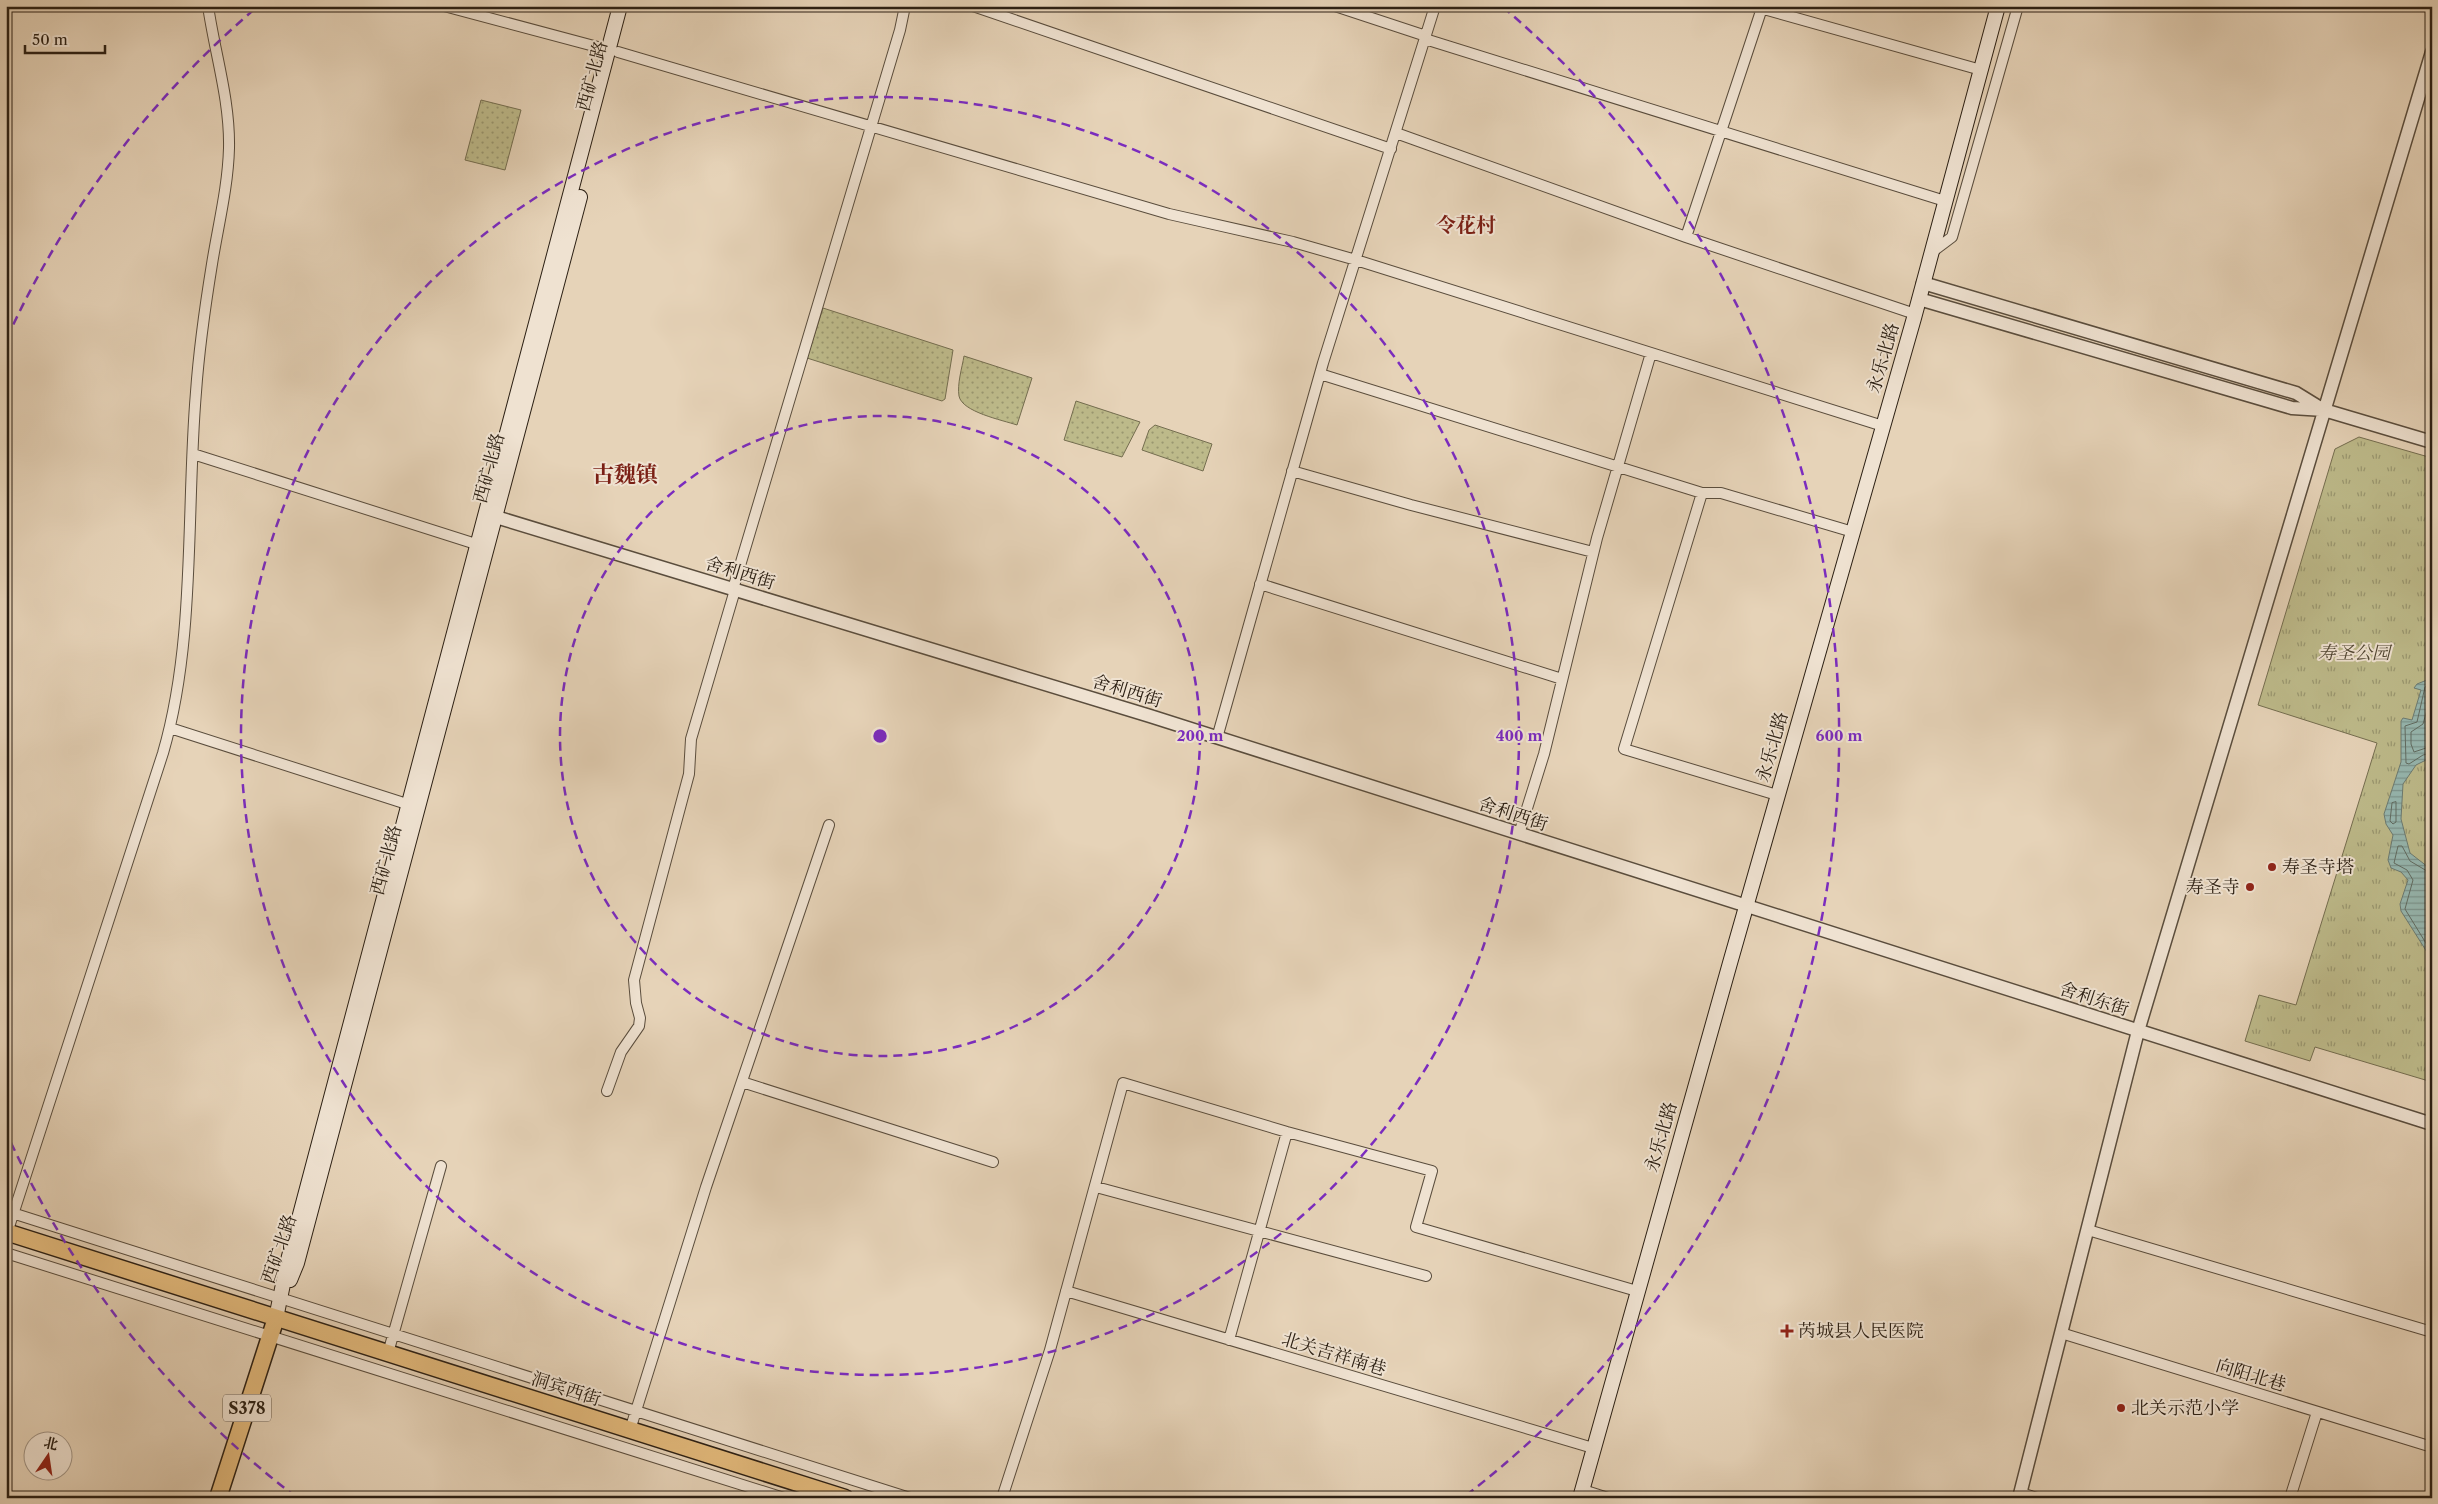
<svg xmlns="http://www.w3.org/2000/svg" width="2438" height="1504" font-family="'Libre Caslon Text','Noto Serif SC',serif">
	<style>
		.grass { fill: url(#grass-dots); stroke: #746d4f }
		.park { fill: url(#park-tufts); stroke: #746d4f }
		.water { fill: url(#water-rules); stroke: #6c7b72 }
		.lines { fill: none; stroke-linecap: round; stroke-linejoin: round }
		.shore { stroke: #616c62; stroke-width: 1 }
		.minor-casing { stroke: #5a4d3d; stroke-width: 12 }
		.tertiary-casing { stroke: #5a4d3d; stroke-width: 15 }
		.secondary-casing { stroke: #2c2014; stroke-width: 16 }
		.primary-casing { stroke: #2c2014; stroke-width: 19 }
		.minor { stroke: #efe2d1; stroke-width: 10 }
		.tertiary { stroke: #efe2d1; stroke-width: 12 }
		.secondary { stroke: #efe2d1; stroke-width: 14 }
		.primary { stroke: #e3ba7c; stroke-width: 16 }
		.ring { fill: none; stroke: #7b2cbf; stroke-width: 2.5; stroke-dasharray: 9 6 }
		.poi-dot { fill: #8f2418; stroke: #efe2d1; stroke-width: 2 }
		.labels { text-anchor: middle; stroke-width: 4; stroke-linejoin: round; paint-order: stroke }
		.shield { fill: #efe2d1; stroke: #665a4d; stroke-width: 1 }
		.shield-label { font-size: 16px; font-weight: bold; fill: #2c2014 }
		.street-label { font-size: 18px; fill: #2c2014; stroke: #efe2d1 }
		.park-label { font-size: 18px; font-style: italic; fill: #504632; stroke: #efe2d1 }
		.poi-label { font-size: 18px; fill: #2c2014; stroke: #efe2d1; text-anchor: start }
		.quarter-label { font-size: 20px; font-weight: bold; fill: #7a1f14; stroke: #efe2d1 }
		.district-label { font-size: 22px; font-weight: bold; fill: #7a1f14; stroke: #efe2d1 }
		.centre { fill: #7b2cbf; stroke: #efe2d1; stroke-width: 2.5 }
		.ring-label { font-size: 15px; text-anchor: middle; font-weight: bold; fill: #7b2cbf; stroke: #efe2d1; stroke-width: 4; stroke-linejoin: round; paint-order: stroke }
	</style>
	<defs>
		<pattern id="grass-dots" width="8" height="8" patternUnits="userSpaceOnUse" patternTransform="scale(1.25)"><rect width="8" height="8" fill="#bdba8a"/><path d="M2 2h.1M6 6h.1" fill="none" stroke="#9a9770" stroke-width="1.8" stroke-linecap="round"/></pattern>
		<pattern id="park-tufts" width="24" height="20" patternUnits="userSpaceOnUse" patternTransform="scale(1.25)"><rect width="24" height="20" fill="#bdba8a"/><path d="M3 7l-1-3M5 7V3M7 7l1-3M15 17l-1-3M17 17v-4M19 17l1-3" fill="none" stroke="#9a9770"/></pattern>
		<pattern id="water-rules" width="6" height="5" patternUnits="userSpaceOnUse" patternTransform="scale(1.25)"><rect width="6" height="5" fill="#96b7b0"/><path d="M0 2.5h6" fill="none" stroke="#7b948e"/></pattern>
	</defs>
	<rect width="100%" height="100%" fill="#e6d3b8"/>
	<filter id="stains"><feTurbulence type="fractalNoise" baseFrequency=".004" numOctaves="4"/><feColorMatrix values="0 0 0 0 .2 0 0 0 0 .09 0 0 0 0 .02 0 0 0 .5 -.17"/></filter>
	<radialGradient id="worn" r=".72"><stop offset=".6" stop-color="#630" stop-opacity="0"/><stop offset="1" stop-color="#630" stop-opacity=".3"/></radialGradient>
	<path class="grass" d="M 481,100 L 521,110 L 505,170 L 465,160 Z
		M 823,308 L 953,350 L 945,399 L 942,401 L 807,358 Z
		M 964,356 L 1032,378 L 1017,425 C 1002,420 962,412 959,396 C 957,384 962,368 964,356 Z
		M 1076,401 L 1140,422 L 1122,457 L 1064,440 Z
		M 1155,425 L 1212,444 L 1203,471 L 1142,450 L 1149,430 Z"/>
	<path class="park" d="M 2359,437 L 2432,458 L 2432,1082 L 2315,1047 L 2310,1061 L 2245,1041 L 2259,995 L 2296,1005 L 2377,743 L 2258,705 L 2335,449 Z"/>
	<path class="water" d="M 2432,678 L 2432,757 L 2416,765 L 2403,784 L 2401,819 L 2410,853 L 2428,867 L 2432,874 L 2428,910 L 2432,923 L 2432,960 L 2401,911 L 2400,904 L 2408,880 L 2401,872 L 2391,868 L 2388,860 L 2393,835 L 2386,824 L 2384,814 L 2401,762 L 2401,721 L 2403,718 L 2412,720 L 2421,690 L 2414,688 L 2417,684 Z"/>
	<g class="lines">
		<path class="shore" d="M 2432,683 L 2425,687 L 2417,722 L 2405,726 L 2406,763 L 2409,764 L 2423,755 L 2432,753
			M 2432,692 L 2423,724 L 2411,732 L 2411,744 L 2414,752 L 2432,746
			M 2396,802 L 2396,822 L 2393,824 L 2390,821 L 2392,803 Z
			M 2432,874 L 2410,861 L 2402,846 L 2398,846 L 2394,863 L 2407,870 L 2413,880 L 2405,909 L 2432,953"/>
		<g class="minor-casing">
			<path id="minor" d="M 444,6 L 609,50
				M 973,6 L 1391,149
				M 1335,6 L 1426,36
				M 1753,6 L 1981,70
				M 1425,39 L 1945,201
				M 618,52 L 1169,214 L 1293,242 L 1356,260 L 1883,426
				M 1396,133 L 1686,237 L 1915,314
				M 1686,237 L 1762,8
				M 1932,252 L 1952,237 L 2018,6
				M 1320,374 L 1702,493 L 1721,493 L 1853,532
				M 193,454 L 479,545
				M 1292,471 L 1411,505 L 1593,552
				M 1702,493 L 1624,749 L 1777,795
				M 1260,584 L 1562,679
				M 733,589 L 900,30 L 905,6
				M 170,728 L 410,805
				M 1217,738 L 1323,363 L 1435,6
				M 1519,834 L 1544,754 L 1597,538 L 1651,353
				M 742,1082 L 993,1162
				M 607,1091 L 621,1052 L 639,1026 L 640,1018 L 636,1003 L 634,980 L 689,774 L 691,739 L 735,590
				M 1096,1187 L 1426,1276
				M 6,1211 L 910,1498
				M 2088,1230 L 2432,1332
				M 7,1233 L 163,753 C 196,640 186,510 196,392 C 199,349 205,307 212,264 C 218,226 228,187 229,148 C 230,100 215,54 208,6
				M 6,1253 L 784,1498
				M 1066,1291 L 1593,1448
				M 2061,1333 L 2432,1447
				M 1229,1340 L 1287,1132
				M 388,1353 L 441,1166
				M 630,1430 L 706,1187 L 829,825
				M 1583,1490 L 1608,1498
				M 2021,1493 L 2037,1498
				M 1002,1498 L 1050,1350 L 1123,1083 L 1287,1132 L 1432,1171 L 1416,1227 L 1637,1291
				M 2290,1498 L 2317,1412"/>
		</g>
		<g class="tertiary-casing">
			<path id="tertiary" d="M 1923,283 L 2296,393 L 2322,409
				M 1919,299 L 2292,408 L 2324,410 L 2432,442
				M 496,517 L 1150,716 L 2432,1124
				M 2019,1498 L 2138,1031 L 2432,52"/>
		</g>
		<g class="secondary-casing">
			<path id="secondary" d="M 290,1280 L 297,1263 L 580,197
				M 276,1318 L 288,1260 L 620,6
				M 1580,1498 L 1730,963 L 1914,318 L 1998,6"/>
		</g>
		<g class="primary-casing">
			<path id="primary" d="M 6,1232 L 845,1498
				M 218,1498 L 276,1318"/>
		</g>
		<use href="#minor" class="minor"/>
		<use href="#tertiary" class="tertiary"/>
		<use href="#secondary" class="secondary"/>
		<use href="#primary" class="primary"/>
	</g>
	<g class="ring">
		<circle cx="880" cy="736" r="320"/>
		<circle cx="880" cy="736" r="639"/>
		<path d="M296 1497A959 959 0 0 1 7 1134M7 338A959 959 0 0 1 257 7M1503 7A959 959 0 0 1 1464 1497"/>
	</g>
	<g class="poi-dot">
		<circle cx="2272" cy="867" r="5"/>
		<circle cx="2250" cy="887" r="5"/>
		<path d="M1784.5 1323.5h5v5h5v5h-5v5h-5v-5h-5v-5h5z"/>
		<circle cx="2121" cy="1408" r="5"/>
	</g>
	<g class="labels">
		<rect class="shield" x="223" y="1394.5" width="48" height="27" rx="4"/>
		<g class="shield-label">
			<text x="247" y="1414">S378</text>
		</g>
		<g class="street-label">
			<text transform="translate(592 76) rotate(-75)" y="6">西矿北路</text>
			<text transform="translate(1883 358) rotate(-74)" y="6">永乐北路</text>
			<text transform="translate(489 468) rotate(-75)" y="6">西矿北路</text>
			<text transform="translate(740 573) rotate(17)" y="6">舍利西街</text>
			<text transform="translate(1127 691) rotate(17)" y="6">舍利西街</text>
			<text transform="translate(1772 747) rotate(-74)" y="6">永乐北路</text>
			<text transform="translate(1513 814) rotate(18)" y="6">舍利西街</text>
			<text transform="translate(386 860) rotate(-75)" y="6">西矿北路</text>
			<text transform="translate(2094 999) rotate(18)" y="6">舍利东街</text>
			<text transform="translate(1661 1137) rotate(-74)" y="6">永乐北路</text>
			<text transform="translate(279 1249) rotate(-71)" y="6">西矿北路</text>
			<text transform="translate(1334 1354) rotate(17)" y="6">北关吉祥南巷</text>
			<text transform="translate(2251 1375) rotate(17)" y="6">向阳北巷</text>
			<text transform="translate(566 1389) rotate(18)" y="6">洞宾西街</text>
		</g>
		<g class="park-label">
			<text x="2354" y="659">寿圣公园</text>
		</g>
		<g class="poi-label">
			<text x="2282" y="873">寿圣寺塔</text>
			<text x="2240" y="893" text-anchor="end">寿圣寺</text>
			<text x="1798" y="1337">芮城县人民医院</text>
			<text x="2131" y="1414">北关示范小学</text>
		</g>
		<g class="quarter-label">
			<text x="1466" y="232">令花村</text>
		</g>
		<g class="district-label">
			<text x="625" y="482">古魏镇</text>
		</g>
	</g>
	<circle cx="880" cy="736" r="8" class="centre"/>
	<g class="ring-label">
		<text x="1200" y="741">200 m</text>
		<text x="1519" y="741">400 m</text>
		<text x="1839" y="741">600 m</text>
	</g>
	<rect width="2438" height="1504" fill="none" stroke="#e6d3b8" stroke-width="25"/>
	<rect x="8" y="8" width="2423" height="1489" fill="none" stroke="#2c2014" stroke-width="2.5"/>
	<rect x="12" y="12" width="2413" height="1479" fill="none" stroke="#2c2014"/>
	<g transform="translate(48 1456) rotate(13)"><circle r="24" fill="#efe2d1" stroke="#a19485"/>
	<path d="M0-4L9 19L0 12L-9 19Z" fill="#8f2418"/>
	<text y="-8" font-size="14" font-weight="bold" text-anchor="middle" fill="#2c2014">北</text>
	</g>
	<path d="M25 45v8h80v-8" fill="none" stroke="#2c2014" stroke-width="2.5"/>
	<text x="32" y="45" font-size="15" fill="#2c2014" stroke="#efe2d1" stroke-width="4" paint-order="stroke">50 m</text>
	<rect width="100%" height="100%" filter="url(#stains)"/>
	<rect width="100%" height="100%" fill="url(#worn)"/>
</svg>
